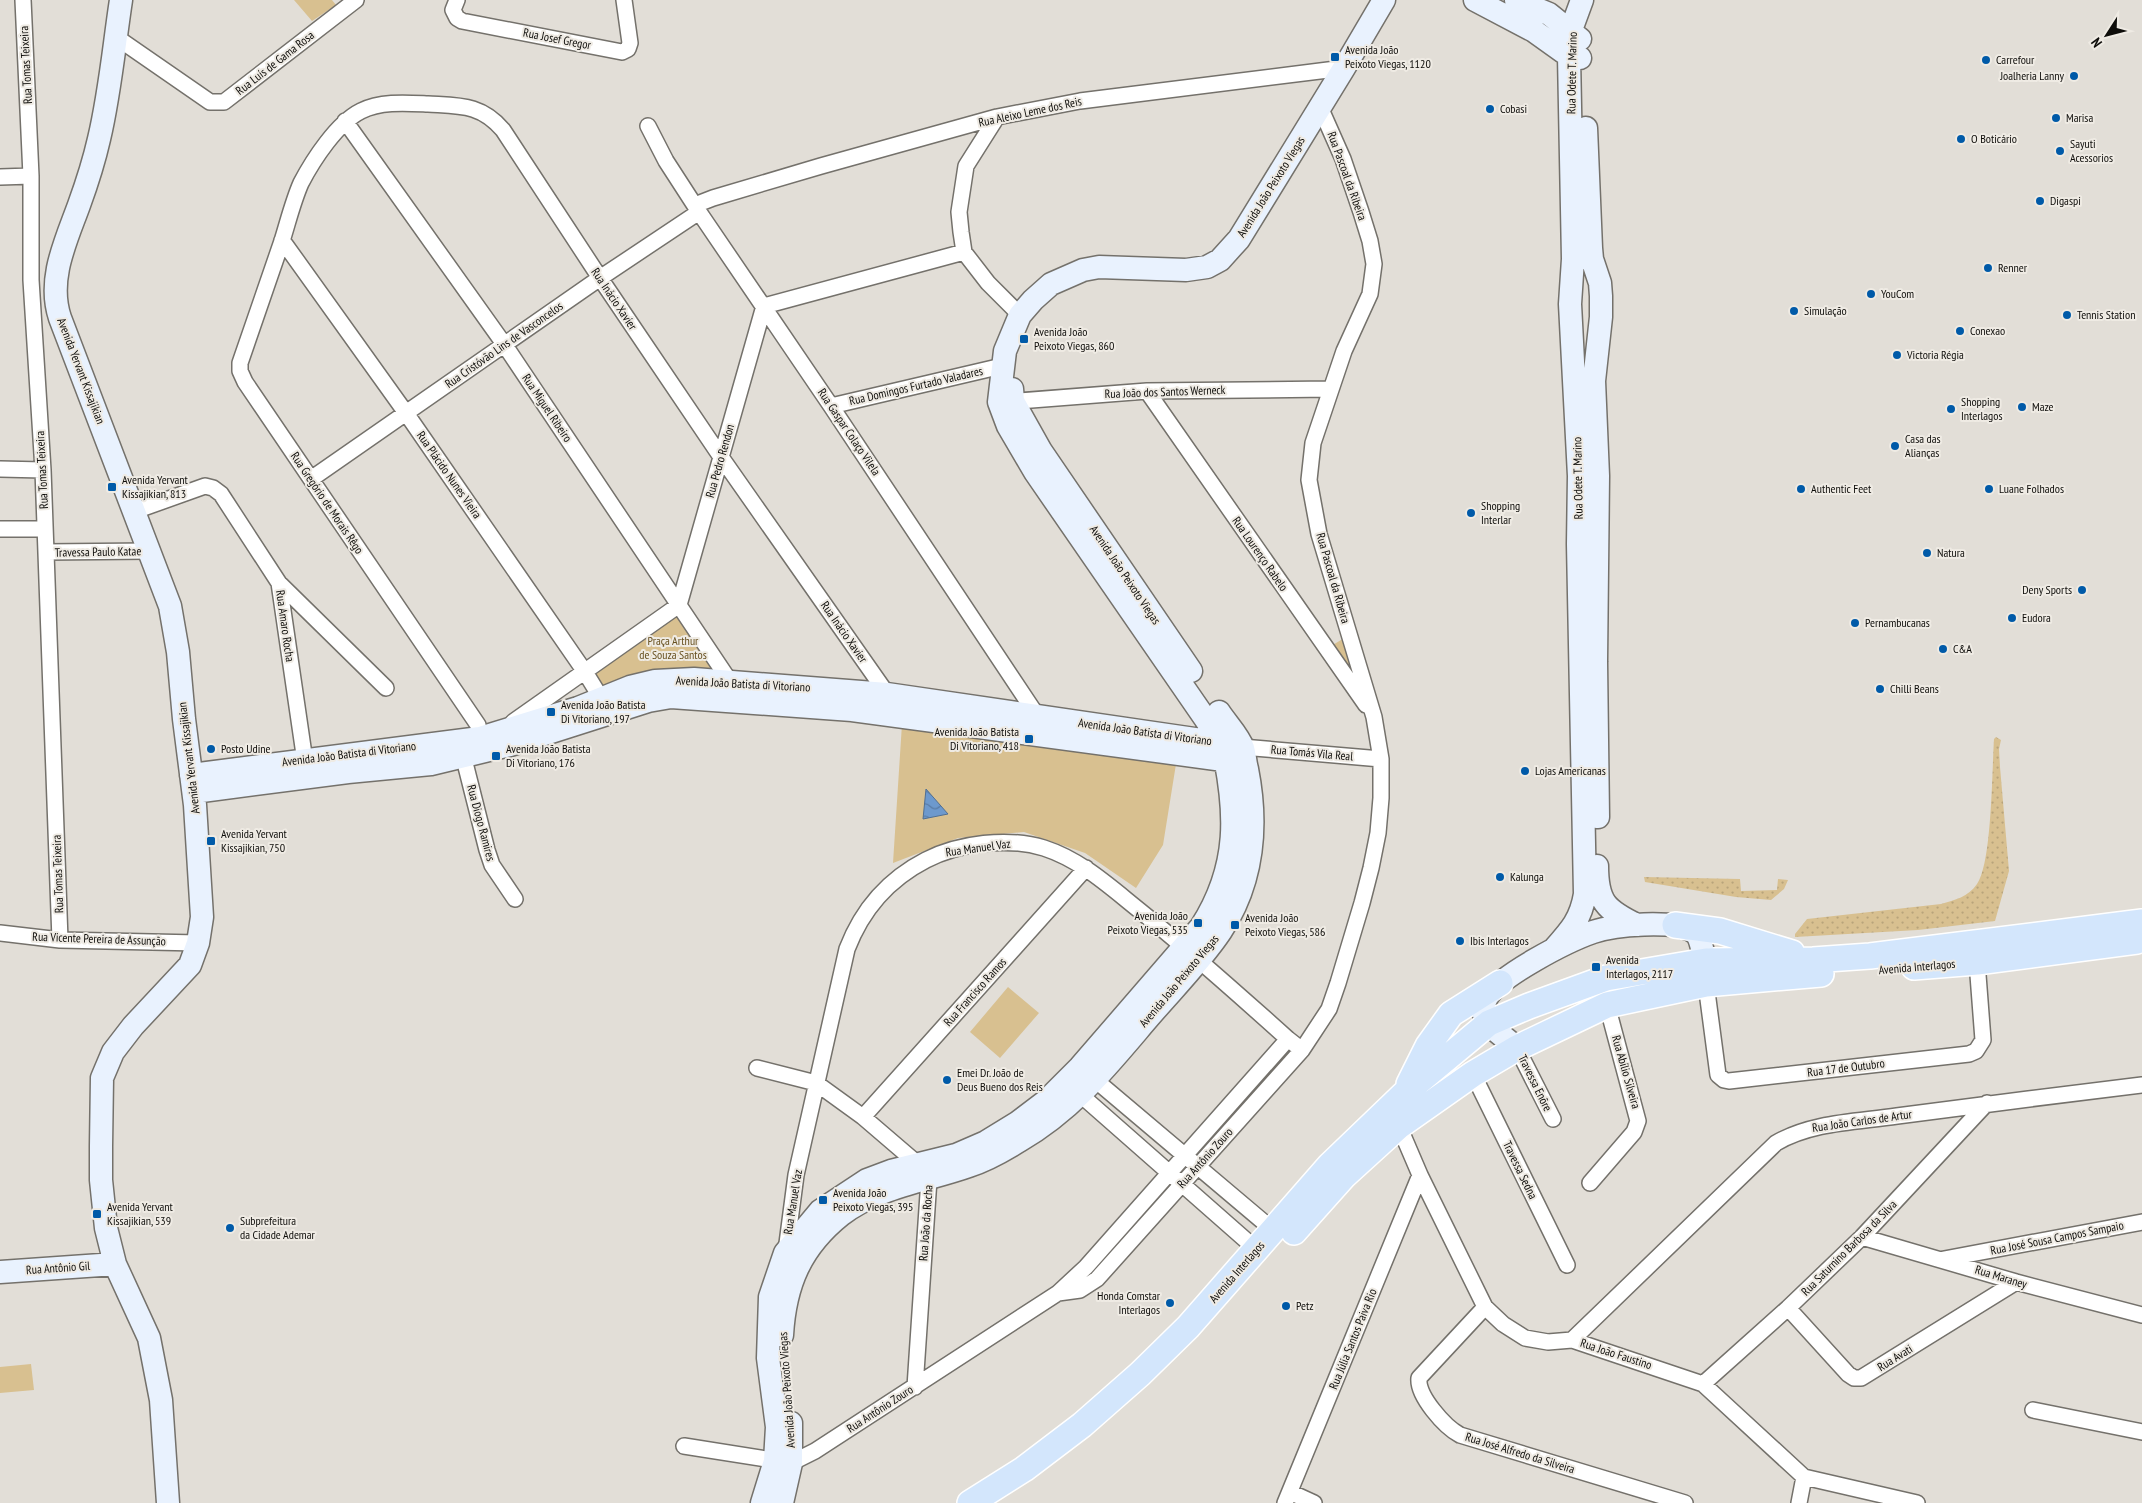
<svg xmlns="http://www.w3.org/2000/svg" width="2142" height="1503" font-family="'PT Sans Narrow',sans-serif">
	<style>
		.grass { fill: url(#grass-dots) }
		.park { fill: #d8c090 }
		.water { fill: url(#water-waves); stroke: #506f92 }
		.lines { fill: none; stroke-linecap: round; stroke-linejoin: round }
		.street-casing { stroke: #74716b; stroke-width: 18 }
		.secondary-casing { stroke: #74716b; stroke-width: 25 }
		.primary-casing { stroke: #fff; stroke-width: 28 }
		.street { stroke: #fff; stroke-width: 15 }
		.secondary { stroke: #e9f2fe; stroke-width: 22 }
		.primary { stroke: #d3e6fc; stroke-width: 25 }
		.poi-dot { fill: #005aa8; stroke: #efebe4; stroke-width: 2 }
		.labels { text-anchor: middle; stroke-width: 4; stroke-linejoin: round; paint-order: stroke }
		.street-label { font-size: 12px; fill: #0e0d0a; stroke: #efebe4 }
		.poi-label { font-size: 12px; fill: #0e0d0a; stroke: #efebe4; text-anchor: start }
		.park-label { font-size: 12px; fill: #67501f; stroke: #efebe4 }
	</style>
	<defs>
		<pattern id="grass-dots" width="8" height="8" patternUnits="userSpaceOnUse" patternTransform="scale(1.25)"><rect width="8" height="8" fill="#d8c090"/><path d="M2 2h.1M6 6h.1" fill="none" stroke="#b8a47b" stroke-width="1.8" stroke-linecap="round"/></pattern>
		<pattern id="water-waves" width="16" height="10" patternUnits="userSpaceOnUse" patternTransform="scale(1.25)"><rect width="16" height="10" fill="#6d99cd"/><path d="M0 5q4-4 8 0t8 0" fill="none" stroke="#587ba5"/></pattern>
	</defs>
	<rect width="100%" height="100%" fill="#e2ded7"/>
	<path class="grass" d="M 1996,737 L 2001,740 L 1999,749 L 2000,767 L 2009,871 L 1995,921 L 1918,930 L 1795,937 L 1795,934 L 1807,919 L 1941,904 C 1955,900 1968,897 1977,884 C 1992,863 1992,769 1994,739 Z
		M 1644,877 L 1740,879 L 1741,891 L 1777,890 L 1778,879 L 1788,880 L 1784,889 L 1771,900 L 1736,897 L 1645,882 Z"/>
	<path class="park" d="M 294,0 L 332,0 L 336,5 L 312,21 Z
		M 676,615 L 679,616 L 715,670 L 604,687 L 597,679 L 597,671 Z
		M 1346,637 L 1361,687 L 1331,646 Z
		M 902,724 L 1176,764 L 1163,845 L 1136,888 L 1085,853 L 1024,832 L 958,838 L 893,863 Z
		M 1008,987 L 1039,1013 L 1000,1058 L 970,1032 Z
		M 31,1364 L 34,1390 L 0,1393 L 0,1367 Z"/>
	<path class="water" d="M 926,789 L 948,814 L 923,819 Z"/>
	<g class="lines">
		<g class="street-casing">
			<path id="street" d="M 23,0 L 31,176 L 31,280 L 43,470 L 60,940
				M 457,0 L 453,10 L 457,18 L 462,21 L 622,52 L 628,49 L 630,43 L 624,0
				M 116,37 L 210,102 L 224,102 L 356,0
				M 997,117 L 966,166 L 959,212 L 961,232 L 964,252 L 988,283 L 1020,315
				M 345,121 L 504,344 L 733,686
				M 648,126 L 666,161 L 699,212 L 831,406 L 1040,720
				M 0,177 L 31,176
				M 695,205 L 713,198 L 821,166 L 997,117 L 1080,101 L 1344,68
				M 282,240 L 406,413 L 585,672 L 601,698 L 602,708
				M 1147,391 L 1366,705
				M 1005,402 L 1147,391 L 1331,389
				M 831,406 L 1002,366
				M 0,469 L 43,470
				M 311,479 L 600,278 L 699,212
				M 135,511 L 205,486 L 213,488 L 221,494 L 279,583 L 306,768
				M 0,529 L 45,529
				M 46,552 L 149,551
				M 279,583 L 386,688
				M 513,722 L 679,605 L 764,306 L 964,252
				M 481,746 L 478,725 L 245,382 L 240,371 L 240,363 C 254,322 268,281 282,241 C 288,222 293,201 301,183 C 313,160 337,123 361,111 C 381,101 406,103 428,104 C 460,106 481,104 503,130 L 600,278 L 721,457 L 890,698
				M 461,747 L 487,850 L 492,865 L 515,899
				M 1242,747 L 1381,759
				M 0,933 L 60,940 L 198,943
				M 1706,984 L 1718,1075 L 1724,1080 L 1729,1081 L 1969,1054 L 1976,1051 L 1983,1040 L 1977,962
				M 1517,1048 L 1553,1119
				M 757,1068 L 816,1083 L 863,1117 L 919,1165 L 929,1179 L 915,1387
				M 1087,1073 L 1273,1230
				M 1473,1074 L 1567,1265
				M 1074,1089 L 1257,1250
				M 863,1117 L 1086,868
				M 1399,1126 L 1420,1175 L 1485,1307 L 1503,1324 L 1525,1338 L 1548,1342 L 1572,1340 L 1703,1384 L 1804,1477 L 1799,1503
				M 1590,1183 L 1634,1132 L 1638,1121 L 1607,1005
				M 1862,1237 L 2016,1282 L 2142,1315
				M 786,1251 L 796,1175 L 847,949 C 862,910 889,879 926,860 C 959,843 1008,837 1044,848 C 1081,860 1109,886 1139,910 C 1190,951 1239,995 1288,1039 L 1302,1050
				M 1944,1259 L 2142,1222
				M 1058,1293 L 1080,1290 L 1097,1279 L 1302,1050 L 1329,1009 L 1338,983 L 1362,903 L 1371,868 L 1378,833 L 1381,798 L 1381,759 L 1374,717 L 1319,534 L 1309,480 L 1313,443 L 1344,351 L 1370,294 L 1374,264 L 1370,241 L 1361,212 L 1343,159 L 1320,107
				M 1485,1307 L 1419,1378 C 1417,1396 1445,1427 1460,1435 L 1685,1503
				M 1788,1308 L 1848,1374 L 1854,1378 L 1861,1378 L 2016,1282
				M 1572,1340 L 1776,1143 C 1812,1122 1857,1122 1897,1116 C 1979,1105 2060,1095 2142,1085
				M 1703,1384 L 1788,1308 L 1862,1237 L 1987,1103
				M 2033,1410 L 2142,1432
				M 684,1446 L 791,1463 L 815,1451 L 1058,1293 L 1086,1267 L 1288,1039
				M 1804,1477 L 1917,1503
				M 1290,1492 L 1314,1503
				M 1285,1503 L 1420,1175"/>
		</g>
		<g class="secondary-casing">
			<path id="secondary" d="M 121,0 C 114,46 110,93 99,139 C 94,161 87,183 79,205 C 66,241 47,279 60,318 L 170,606 L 178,652 L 184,719 L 195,805 L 202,917 L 198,943 L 190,965 L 133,1026 L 113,1052 L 102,1078 L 101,1146 L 101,1180 L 106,1228 L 115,1264 L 149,1338 L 161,1400 L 168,1503
				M 1475,0 L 1534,31 L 1569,56 L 1580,58
				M 1516,0 L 1549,14 L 1580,39
				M 1586,128 L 1591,248 L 1592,259 L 1600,283 L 1601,296 L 1601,317 L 1594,381 L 1598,476 L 1596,662 L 1598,817
				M 1012,389 L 1013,401 L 1041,451 L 1191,671
				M 191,775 L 480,738 L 578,708 L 630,687 L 655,681 L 694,679 L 887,694 L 1229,744
				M 194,792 L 348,772 L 431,764 L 510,745 L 648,701 L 671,697 L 852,710 L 1238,762
				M 1597,866 C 1597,902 1606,910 1637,925
				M 1554,949 C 1571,930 1581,919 1585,894 L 1578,544 L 1579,476 L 1570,304 L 1573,259 L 1569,56 L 1571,30 L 1582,0
				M 1517,1048 L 1495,1030 L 1483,1012 C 1483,1007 1484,1002 1487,997 C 1501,975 1567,941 1593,932 C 1614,925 1674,919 1694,932 C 1700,936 1701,945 1703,952 C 1706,961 1708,969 1703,978
				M 0,1272 L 115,1264
				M 782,1335 C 785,1284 801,1247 841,1215 C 877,1187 927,1181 969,1166 C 987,1160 1003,1151 1019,1141 C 1072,1110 1105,1069 1144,1023 C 1169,993 1199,964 1221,931 C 1253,882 1258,825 1247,769 C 1245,762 1245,755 1243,748 C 1239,736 1226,723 1219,712
				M 762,1503 L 775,1461 L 777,1427 L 768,1358 L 770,1297 L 785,1253 L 820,1211 L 867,1180 L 891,1171 L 956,1155 L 986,1142 L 1017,1123 L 1046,1101 L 1080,1067 L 1201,927 C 1240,866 1237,811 1222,743 L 1035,472 L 1008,426 L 999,402 L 1005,351 L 1020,315 L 1033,300 L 1051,284 L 1083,270 L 1099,267 L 1186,270 L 1207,267 L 1220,260 L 1239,239 L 1344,68 L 1384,0
				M 782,1503 L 791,1463 L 791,1423"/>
		</g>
		<g class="primary-casing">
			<path id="primary" d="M 1675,925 L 1720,931 L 1792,953
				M 1914,967 L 1977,962 L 2137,941
				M 1409,1084 L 1428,1046 L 1451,1014 L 1500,983
				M 1294,1232 L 1344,1176 L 1399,1126 L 1473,1074 L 1517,1048 L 1607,1005 L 1706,984 L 1821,974
				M 970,1503 L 1024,1469 L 1082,1425 L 1140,1374 L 1188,1327 L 1330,1165 L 1405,1093 L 1489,1023 L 1529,1006 L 1606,978 L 1706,961 L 1813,960 L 1870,956 L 2142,922"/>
		</g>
		<use href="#street" class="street"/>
		<use href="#secondary" class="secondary"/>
		<use href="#primary" class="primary"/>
	</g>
	<g class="poi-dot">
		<rect x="1330" y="52" width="10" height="10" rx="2.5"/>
		<circle cx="1986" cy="60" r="5"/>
		<circle cx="2074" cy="76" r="5"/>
		<circle cx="1490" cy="109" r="5"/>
		<circle cx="2056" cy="118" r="5"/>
		<circle cx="1961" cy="139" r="5"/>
		<circle cx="2060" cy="151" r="5"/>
		<circle cx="2040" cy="201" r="5"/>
		<circle cx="1988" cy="268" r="5"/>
		<circle cx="1871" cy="294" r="5"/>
		<circle cx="1794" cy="311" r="5"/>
		<circle cx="2067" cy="315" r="5"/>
		<circle cx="1960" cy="331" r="5"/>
		<rect x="1019" y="334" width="10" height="10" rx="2.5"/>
		<circle cx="1897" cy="355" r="5"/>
		<circle cx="2022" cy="407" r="5"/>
		<circle cx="1951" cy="409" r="5"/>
		<circle cx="1895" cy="446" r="5"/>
		<rect x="107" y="482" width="10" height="10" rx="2.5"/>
		<circle cx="1801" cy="489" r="5"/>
		<circle cx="1989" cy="489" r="5"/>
		<circle cx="1471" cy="513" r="5"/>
		<circle cx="1927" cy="553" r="5"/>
		<circle cx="2082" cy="590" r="5"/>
		<circle cx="2012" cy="618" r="5"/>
		<circle cx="1855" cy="623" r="5"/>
		<circle cx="1943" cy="649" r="5"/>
		<circle cx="1880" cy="689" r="5"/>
		<rect x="546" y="707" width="10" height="10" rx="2.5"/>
		<rect x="1024" y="734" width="10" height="10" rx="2.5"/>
		<circle cx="211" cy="749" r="5"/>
		<rect x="491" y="751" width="10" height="10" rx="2.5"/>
		<circle cx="1525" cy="771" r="5"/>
		<rect x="206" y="836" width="10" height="10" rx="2.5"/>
		<circle cx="1500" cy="877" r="5"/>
		<rect x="1193" y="918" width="10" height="10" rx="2.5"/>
		<rect x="1230" y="920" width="10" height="10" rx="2.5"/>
		<circle cx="1460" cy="941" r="5"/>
		<rect x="1591" y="962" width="10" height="10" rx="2.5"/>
		<circle cx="947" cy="1080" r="5"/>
		<rect x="818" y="1195" width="10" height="10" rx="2.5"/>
		<rect x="92" y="1209" width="10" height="10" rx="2.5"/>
		<circle cx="230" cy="1228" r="5"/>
		<circle cx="1170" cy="1303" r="5"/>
		<circle cx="1286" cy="1306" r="5"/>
	</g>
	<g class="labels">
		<g class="street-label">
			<text transform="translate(557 39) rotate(11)" y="4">Rua Josef Gregor</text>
			<text transform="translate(275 63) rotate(-38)" y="4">Rua Luís de Gama Rosa</text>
			<text transform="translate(26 65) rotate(-93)" y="4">Rua Tomas Teixeira</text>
			<text transform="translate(1572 73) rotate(-89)" y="4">Rua Odete T. Marino</text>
			<text transform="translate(1030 112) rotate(-12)" y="4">Rua Aleixo Leme dos Reis</text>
			<text transform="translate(1347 176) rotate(70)" y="4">Rua Pascoal da Ribeira</text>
			<text transform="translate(1271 187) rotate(-58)" y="4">Avenida João Peixoto Viegas</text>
			<text transform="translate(614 299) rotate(56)" y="4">Rua Inácio Xavier</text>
			<text transform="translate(504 345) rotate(-35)" y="4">Rua Cristóvão Lins de Vasconcelos</text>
			<text transform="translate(81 371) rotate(69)" y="4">Avenida Yervant Kissajikian</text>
			<text transform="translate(916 386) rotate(-13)" y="4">Rua Domingos Furtado Valadares</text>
			<text transform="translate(1165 392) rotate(-2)" y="4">Rua João dos Santos Werneck</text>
			<text transform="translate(547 408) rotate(56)" y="4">Rua Miguel Ribeiro</text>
			<text transform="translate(849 432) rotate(56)" y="4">Rua Gaspar Colaço Vilela</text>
			<text transform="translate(720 461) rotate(-74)" y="4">Rua Pedro Rendon</text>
			<text transform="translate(42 470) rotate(-93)" y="4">Rua Tomas Teixeira</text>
			<text transform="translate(449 475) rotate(55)" y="4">Rua Plácido Nunes Vieira</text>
			<text transform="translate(1578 478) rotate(-91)" y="4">Rua Odete T. Marino</text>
			<text transform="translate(327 503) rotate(56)" y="4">Rua Gregório de Morais Rêgo</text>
			<text transform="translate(98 552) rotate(-1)" y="4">Travessa Paulo Katae</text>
			<text transform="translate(1260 554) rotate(55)" y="4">Rua Lourenço Rabelo</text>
			<text transform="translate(1125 575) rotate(56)" y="4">Avenida João Peixoto Viegas</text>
			<text transform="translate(1333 578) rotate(74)" y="4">Rua Pascoal da Ribeira</text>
			<text transform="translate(285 626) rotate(82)" y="4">Rua Amaro Rocha</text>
			<text transform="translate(844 632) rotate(55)" y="4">Rua Inácio Xavier</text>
			<text transform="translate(743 684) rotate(3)" y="4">Avenida João Batista di Vitoriano</text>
			<text transform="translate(1145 732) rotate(8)" y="4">Avenida João Batista di Vitoriano</text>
			<text transform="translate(1312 753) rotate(5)" y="4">Rua Tomás Vila Real</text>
			<text transform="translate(349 754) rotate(-7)" y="4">Avenida João Batista di Vitoriano</text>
			<text transform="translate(189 758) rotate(-97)" y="4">Avenida Yervant Kissajikian</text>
			<text transform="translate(481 823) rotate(75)" y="4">Rua Diogo Ramires</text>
			<text transform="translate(978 848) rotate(-8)" y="4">Rua Manuel Vaz</text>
			<text transform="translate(58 874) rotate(-92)" y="4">Rua Tomas Teixeira</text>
			<text transform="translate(99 939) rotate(2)" y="4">Rua Vicente Pereira de Assunção</text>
			<text transform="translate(1917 967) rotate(-5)" y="4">Avenida Interlagos</text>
			<text transform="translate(1179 981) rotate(-50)" y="4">Avenida João Peixoto Viegas</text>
			<text transform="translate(975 992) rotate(-48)" y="4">Rua Francisco Ramos</text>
			<text transform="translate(1846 1068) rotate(-7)" y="4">Rua 17 de Outubro</text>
			<text transform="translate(1626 1072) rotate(74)" y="4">Rua Abílio Silveira</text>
			<text transform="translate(1535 1083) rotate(64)" y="4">Travessa Enõre</text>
			<text transform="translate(1862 1121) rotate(-8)" y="4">Rua João Carlos de Artur</text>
			<text transform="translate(1205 1158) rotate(-48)" y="4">Rua Antônio Zouro</text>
			<text transform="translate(1520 1170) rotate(64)" y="4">Travessa Sedna</text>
			<text transform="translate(793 1202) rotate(-81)" y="4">Rua Manuel Vaz</text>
			<text transform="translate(926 1223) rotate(-86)" y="4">Rua João da Rocha</text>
			<text transform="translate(2057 1238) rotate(-11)" y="4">Rua José Sousa Campos Sampaio</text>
			<text transform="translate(1849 1248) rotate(-45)" y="4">Rua Saturnino Barbosa da Silva</text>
			<text transform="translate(58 1268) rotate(-4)" y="4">Rua Antônio Gil</text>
			<text transform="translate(1237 1272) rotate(-49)" y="4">Avenida Interlagos</text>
			<text transform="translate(2001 1277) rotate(17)" y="4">Rua Maraney</text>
			<text transform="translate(1353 1339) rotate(-68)" y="4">Rua Júlia Santos Paiva Rio</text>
			<text transform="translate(1616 1354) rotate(18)" y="4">Rua João Faustino</text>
			<text transform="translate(1895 1358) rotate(-32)" y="4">Rua Avati</text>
			<text transform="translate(787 1390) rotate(-94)" y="4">Avenida João Peixoto Viegas</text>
			<text transform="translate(880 1409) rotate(-33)" y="4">Rua Antônio Zouro</text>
			<text transform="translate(1520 1453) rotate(17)" y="4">Rua José Alfredo da Silveira</text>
		</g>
		<g class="poi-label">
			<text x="1345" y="54">Avenida João<tspan x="1345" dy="14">Peixoto Viegas, 1120</tspan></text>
			<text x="1996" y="64">Carrefour</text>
			<text x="2064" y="80" text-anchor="end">Joalheria Lanny</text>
			<text x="1500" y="113">Cobasi</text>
			<text x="2066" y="122">Marisa</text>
			<text x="1971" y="143">O Boticário</text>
			<text x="2070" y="148">Sayuti<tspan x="2070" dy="14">Acessorios</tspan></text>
			<text x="2050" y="205">Digaspi</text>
			<text x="1998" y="272">Renner</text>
			<text x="1881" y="298">YouCom</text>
			<text x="1804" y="315">Simulação</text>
			<text x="2077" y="319">Tennis Station</text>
			<text x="1970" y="335">Conexao</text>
			<text x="1034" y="336">Avenida João<tspan x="1034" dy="14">Peixoto Viegas, 860</tspan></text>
			<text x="1907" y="359">Victoria Régia</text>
			<text x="1961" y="406">Shopping<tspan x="1961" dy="14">Interlagos</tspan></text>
			<text x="2032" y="411">Maze</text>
			<text x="1905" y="443">Casa das<tspan x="1905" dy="14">Alianças</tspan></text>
			<text x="122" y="484">Avenida Yervant<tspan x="122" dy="14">Kissajikian, 813</tspan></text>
			<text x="1811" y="493">Authentic Feet</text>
			<text x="1999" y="493">Luane Folhados</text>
			<text x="1481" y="510">Shopping<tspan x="1481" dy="14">Interlar</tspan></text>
			<text x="1937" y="557">Natura</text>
			<text x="2072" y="594" text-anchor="end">Deny Sports</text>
			<text x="2022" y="622">Eudora</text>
			<text x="1865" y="627">Pernambucanas</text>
			<text x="1953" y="653">C&amp;A</text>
			<text x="1890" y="693">Chilli Beans</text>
			<text x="561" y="709">Avenida João Batista<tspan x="561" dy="14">Di Vitoriano, 197</tspan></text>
			<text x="1019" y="736" text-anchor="end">Avenida João Batista<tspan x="1019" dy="14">Di Vitoriano, 418</tspan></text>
			<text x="221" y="753">Posto Udine</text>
			<text x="506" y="753">Avenida João Batista<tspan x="506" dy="14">Di Vitoriano, 176</tspan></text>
			<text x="1535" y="775">Lojas Americanas</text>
			<text x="221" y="838">Avenida Yervant<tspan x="221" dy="14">Kissajikian, 750</tspan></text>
			<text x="1510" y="881">Kalunga</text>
			<text x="1188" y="920" text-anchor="end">Avenida João<tspan x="1188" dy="14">Peixoto Viegas, 535</tspan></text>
			<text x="1245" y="922">Avenida João<tspan x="1245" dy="14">Peixoto Viegas, 586</tspan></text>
			<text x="1470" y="945">Ibis Interlagos</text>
			<text x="1606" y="964">Avenida<tspan x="1606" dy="14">Interlagos, 2117</tspan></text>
			<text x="957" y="1077">Emei Dr. João de<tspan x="957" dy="14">Deus Bueno dos Reis</tspan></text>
			<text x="833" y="1197">Avenida João<tspan x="833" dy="14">Peixoto Viegas, 395</tspan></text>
			<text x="107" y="1211">Avenida Yervant<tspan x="107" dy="14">Kissajikian, 539</tspan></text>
			<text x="240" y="1225">Subprefeitura<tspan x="240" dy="14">da Cidade Ademar</tspan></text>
			<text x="1160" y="1300" text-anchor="end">Honda Comstar<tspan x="1160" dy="14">Interlagos</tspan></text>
			<text x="1296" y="1310">Petz</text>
		</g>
		<g class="park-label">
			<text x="673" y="645">Praça Arthur<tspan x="673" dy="14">de Souza Santos</tspan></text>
		</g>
	</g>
	<g transform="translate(2107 35) rotate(234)" stroke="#efebe4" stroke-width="4" paint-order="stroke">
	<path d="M0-4L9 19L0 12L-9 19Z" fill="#0e0d0a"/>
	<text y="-8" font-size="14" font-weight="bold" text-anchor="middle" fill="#0e0d0a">N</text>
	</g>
</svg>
